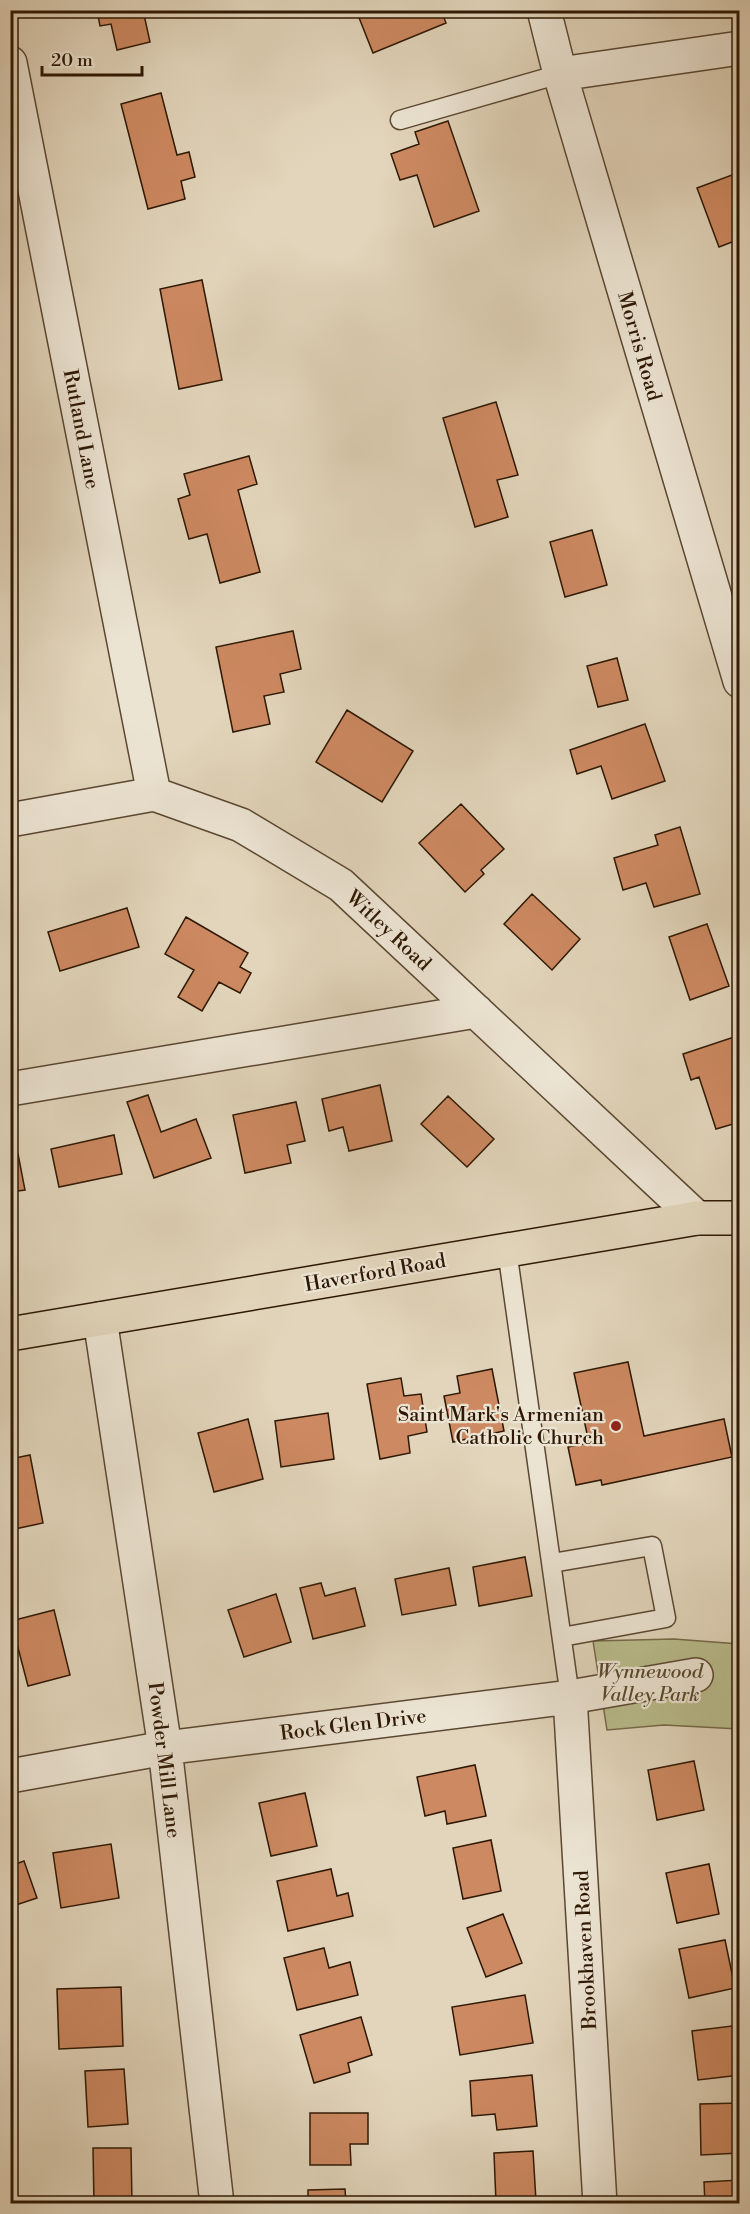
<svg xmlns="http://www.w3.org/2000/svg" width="750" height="2214" font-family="'Libre Bodoni',serif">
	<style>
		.green { fill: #b9bc8c; stroke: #746a48; stroke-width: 1.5 }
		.building { fill: #cd8961; stroke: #2e1804; stroke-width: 1.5 }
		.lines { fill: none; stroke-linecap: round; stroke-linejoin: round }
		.lane-casing { stroke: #5b4732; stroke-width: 21 }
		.street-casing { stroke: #5b4732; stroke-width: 36 }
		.primary-casing { stroke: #2e1804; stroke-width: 36 }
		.lane { stroke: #ece4d3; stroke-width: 18 }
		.street { stroke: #ece4d3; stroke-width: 33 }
		.primary { stroke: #e2d5bb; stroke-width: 33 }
		.poi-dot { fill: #8f2418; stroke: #ece4d3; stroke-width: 2 }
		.labels { text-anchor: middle; stroke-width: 4.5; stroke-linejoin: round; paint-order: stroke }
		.street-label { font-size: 20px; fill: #2e1804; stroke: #ece4d3 }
		.poi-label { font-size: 20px; fill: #2e1804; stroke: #ece4d3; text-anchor: end }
		.park-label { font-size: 20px; font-style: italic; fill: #58492d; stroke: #ece4d3 }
	</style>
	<rect width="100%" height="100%" fill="#e2d5bb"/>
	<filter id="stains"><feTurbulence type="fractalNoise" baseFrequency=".00333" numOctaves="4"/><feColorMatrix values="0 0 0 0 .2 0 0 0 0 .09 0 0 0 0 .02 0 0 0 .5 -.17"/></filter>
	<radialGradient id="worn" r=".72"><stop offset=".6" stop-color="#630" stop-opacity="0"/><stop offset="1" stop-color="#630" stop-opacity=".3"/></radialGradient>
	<path class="green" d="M 674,1639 L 739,1644 L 739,1729 L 664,1725 L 607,1730 L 593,1641 Z"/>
	<path class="building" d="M 97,10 L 143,10 L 150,42 L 117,50 L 111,24 L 100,26 Z
		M 356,10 L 441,10 L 446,23 L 373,53 Z
		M 161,93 L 177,155 L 189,152 L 195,177 L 181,181 L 185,199 L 148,209 L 121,104 Z
		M 448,121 L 479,211 L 434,227 L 417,175 L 400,180 L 391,154 L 419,144 L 415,132 Z
		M 740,172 L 740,239 L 719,247 L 697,188 Z
		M 202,280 L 222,380 L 179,389 L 160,289 Z
		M 496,402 L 518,475 L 497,480 L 508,517 L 475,527 L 443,418 Z
		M 249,456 L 257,484 L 238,490 L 260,572 L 220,583 L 207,534 L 189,539 L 178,499 L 190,495 L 184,474 Z
		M 592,530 L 607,585 L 565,597 L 550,542 Z
		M 10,591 L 16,616 L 10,617 Z
		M 293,631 L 301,669 L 280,674 L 284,692 L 264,696 L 270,724 L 233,732 L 216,647 Z
		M 617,658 L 628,700 L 598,707 L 587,666 Z
		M 347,710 L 413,751 L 382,802 L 316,762 Z
		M 645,724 L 665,781 L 612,799 L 601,766 L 577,774 L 570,750 Z
		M 461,804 L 504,849 L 481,870 L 484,874 L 465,892 L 419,843 Z
		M 680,827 L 700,894 L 654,907 L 646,883 L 623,890 L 614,858 L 658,845 L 655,835 Z
		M 532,894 L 580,939 L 552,970 L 504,924 Z
		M 127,908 L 139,947 L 60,971 L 48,932 Z
		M 186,917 L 248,953 L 240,967 L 251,973 L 240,993 L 219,982 L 202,1011 L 178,997 L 194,970 L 165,954 Z
		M 707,924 L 729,986 L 690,1000 L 669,937 Z
		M 740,1035 L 740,1122 L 716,1129 L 699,1077 L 691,1080 L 683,1054 Z
		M 380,1085 L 392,1141 L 349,1151 L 343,1127 L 329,1131 L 322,1099 Z
		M 148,1095 L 161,1132 L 196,1119 L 211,1158 L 154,1178 L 127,1102 Z
		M 448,1096 L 494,1139 L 467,1167 L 421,1124 Z
		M 296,1102 L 305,1141 L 287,1145 L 291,1163 L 245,1173 L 233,1115 Z
		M 114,1135 L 122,1174 L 59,1187 L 51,1149 Z
		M 18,1154 L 25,1190 L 10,1192 L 10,1155 Z
		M 628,1362 L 644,1436 L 724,1419 L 732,1457 L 602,1485 L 601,1480 L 576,1485 L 568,1447 L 589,1443 L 574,1373 Z
		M 492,1369 L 504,1431 L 453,1442 L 444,1396 L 460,1393 L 457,1376 Z
		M 401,1378 L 404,1396 L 421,1394 L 427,1432 L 408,1436 L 410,1453 L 380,1459 L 367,1384 Z
		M 328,1413 L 334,1459 L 281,1467 L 275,1421 Z
		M 248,1419 L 263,1479 L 214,1492 L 198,1433 Z
		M 30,1455 L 43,1523 L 10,1530 L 10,1459 Z
		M 525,1557 L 532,1596 L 479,1606 L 473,1567 Z
		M 449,1568 L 456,1605 L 402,1615 L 395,1579 Z
		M 321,1583 L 325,1596 L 355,1588 L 365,1626 L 313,1639 L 300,1588 Z
		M 276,1594 L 291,1642 L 244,1657 L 228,1610 Z
		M 54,1610 L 70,1675 L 28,1686 L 11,1621 Z
		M 694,1761 L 704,1810 L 657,1820 L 648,1770 Z
		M 475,1765 L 486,1816 L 447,1824 L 445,1811 L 425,1816 L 417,1777 Z
		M 305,1793 L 317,1846 L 271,1856 L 259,1803 Z
		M 491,1840 L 501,1891 L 463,1899 L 453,1848 Z
		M 111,1844 L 119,1898 L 61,1908 L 53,1853 Z
		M 24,1861 L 37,1898 L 10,1907 L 10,1866 Z
		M 709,1864 L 719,1914 L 677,1923 L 666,1873 Z
		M 331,1869 L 337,1896 L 348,1893 L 353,1916 L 288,1931 L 277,1881 Z
		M 503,1914 L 522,1963 L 486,1977 L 467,1928 Z
		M 725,1940 L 735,1988 L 689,1998 L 679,1949 Z
		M 324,1948 L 329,1968 L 350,1962 L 358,1995 L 297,2010 L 284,1958 Z
		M 121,1987 L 123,2046 L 59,2049 L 57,1989 Z
		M 525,1995 L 533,2043 L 460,2055 L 452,2007 Z
		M 361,2017 L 372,2055 L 348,2063 L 350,2072 L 314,2083 L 300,2035 Z
		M 740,2025 L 740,2075 L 698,2080 L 692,2031 Z
		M 124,2069 L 128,2124 L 88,2127 L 85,2071 Z
		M 532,2075 L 537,2126 L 497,2130 L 495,2114 L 472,2116 L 470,2081 Z
		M 740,2103 L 740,2153 L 701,2155 L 700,2104 Z
		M 310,2113 L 368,2113 L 368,2144 L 350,2144 L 351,2165 L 310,2165 Z
		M 93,2148 L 131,2148 L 132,2203 L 94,2204 Z
		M 533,2151 L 536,2201 L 496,2203 L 494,2153 Z
		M 740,2180 L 740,2204 L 705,2204 L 704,2182 Z
		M 345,2189 L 346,2204 L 308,2204 L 308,2190 Z"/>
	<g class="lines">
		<g class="lane-casing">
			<path id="lane" d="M 400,120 L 560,74
				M 507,1250 L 570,1697
				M 552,1563 L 652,1546 L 666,1618 L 562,1637"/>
		</g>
		<g class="street-casing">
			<path id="street" d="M 544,10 L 560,74 L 740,681
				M 10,63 L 154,794
				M 560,74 L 740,48
				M 10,820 L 154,794 L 241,825 L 341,885 L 697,1218
				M 10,1089 L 476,1011
				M 100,1319 L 165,1748 L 217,2204
				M 570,1697 L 600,2204
				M 10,1776 L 165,1748 L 570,1697 L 696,1675"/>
		</g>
		<g class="primary-casing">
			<path id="primary" d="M 10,1334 L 697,1218 L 740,1218"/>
		</g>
		<use href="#lane" class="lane"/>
		<use href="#street" class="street"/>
		<use href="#primary" class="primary"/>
	</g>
	<circle class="poi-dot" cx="616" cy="1426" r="6"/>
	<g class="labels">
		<g class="street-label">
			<text transform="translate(640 346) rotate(74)" y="7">Morris Road</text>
			<text transform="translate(82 429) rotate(79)" y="7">Rutland Lane</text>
			<text transform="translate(389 930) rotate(43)" y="7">Witley Road</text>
			<text transform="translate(375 1272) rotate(-10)" y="7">Haverford Road</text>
			<text transform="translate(353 1724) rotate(-7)" y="7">Rock Glen Drive</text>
			<text transform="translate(165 1760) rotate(83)" y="7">Powder Mill Lane</text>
			<text transform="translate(585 1950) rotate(-93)" y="7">Brookhaven Road</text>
		</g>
		<g class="poi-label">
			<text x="604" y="1421">Saint Mark's Armenian<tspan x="604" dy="23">Catholic Church</tspan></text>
		</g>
		<g class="park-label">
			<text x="650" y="1678">Wynnewood<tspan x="650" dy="23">Valley Park</tspan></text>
		</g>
	</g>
	<rect width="750" height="2214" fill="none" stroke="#e2d5bb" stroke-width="36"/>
	<rect x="12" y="12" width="726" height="2190" fill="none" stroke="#2e1804" stroke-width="3"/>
	<rect x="18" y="18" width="714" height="2178" fill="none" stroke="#2e1804" stroke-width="1.5"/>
	<path d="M42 66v9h100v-9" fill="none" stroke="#2e1804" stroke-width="3"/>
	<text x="51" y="66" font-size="18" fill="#2e1804" stroke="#ece4d3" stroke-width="4.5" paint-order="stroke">20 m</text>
	<rect width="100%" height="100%" filter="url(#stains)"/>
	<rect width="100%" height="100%" fill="url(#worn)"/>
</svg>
